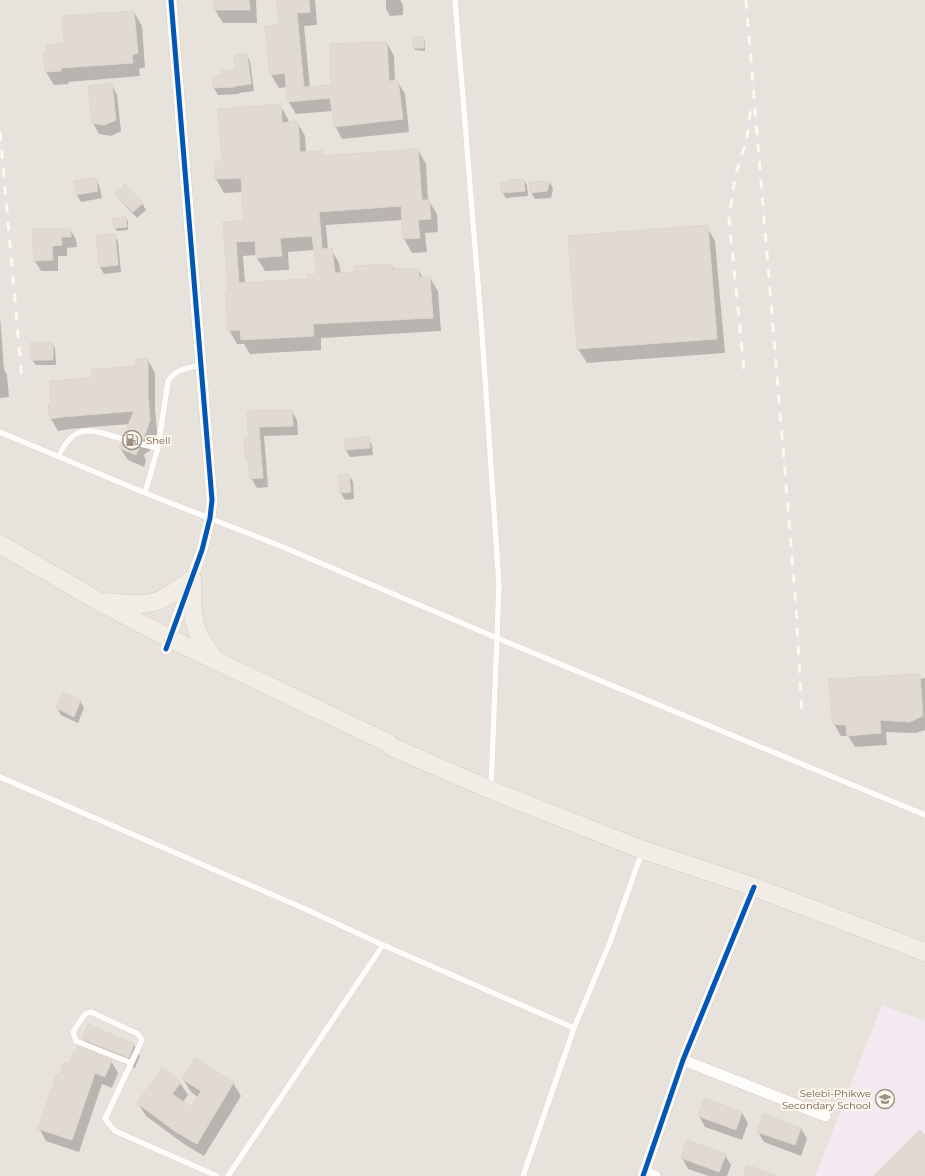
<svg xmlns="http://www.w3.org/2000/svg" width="925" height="1176" font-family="Montserrat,sans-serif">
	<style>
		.industrial { fill: #e7e2dc }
		.education { fill: #f3eaf1 }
		.shadow { fill: #0003; fill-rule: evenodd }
		.building { fill: #e1dad3; stroke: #ded6ce; fill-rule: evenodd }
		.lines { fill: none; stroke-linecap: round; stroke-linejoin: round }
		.lane-casing { stroke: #d4cec8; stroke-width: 6 }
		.street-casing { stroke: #d4cec8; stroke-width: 12 }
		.primary-casing { stroke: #d4cdc7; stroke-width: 19 }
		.lane { stroke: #fefdfc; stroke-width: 5.5 }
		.street { stroke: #fefdfc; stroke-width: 11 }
		.primary { stroke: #f1ede6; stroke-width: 18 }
		.rail-casing { stroke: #e5e3e4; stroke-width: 4.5 }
		.rail { stroke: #fdf7ed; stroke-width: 3; stroke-dasharray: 9; stroke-linecap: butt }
		.cycleway-casing { stroke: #fdf7ed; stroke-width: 8 }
		.cycleway { stroke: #0057b8; stroke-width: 5 }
		.labels { text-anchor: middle; stroke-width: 4; stroke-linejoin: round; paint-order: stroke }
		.poi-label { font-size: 10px; fill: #705b4f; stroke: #fdf7ed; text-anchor: start }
	</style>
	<rect width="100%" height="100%" fill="#f6f2eb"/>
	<path class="industrial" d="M 0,0 L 925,0 L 925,1176 L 0,1176 Z"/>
	<path class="education" d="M 882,1005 L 925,1021 L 925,1176 L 815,1176 Z"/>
	<path class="shadow" d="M 215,0 L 256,0 L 257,23 L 223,23 L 215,10 Z
		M 278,0 L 315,0 L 317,25 L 304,26 L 310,88 L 332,86 L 387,43 L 394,56 L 395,81 L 397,81 L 405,94 L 409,132 L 342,139 L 335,126 L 333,111 L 296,114 L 288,101 L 287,87 L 279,88 L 271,75 L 280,26 Z
		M 386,0 L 400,0 L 403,5 L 403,15 L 390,16 L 386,9 Z
		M 134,12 L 142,26 L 145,67 L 139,69 L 140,76 L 68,82 L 69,84 L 54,85 L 46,72 L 48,53 Z
		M 423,38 L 425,41 L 425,51 L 415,50 L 414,47 Z
		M 246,54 L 250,61 L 254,91 L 239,93 L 239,94 L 218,95 L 214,88 L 223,76 L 237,71 Z
		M 111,84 L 117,95 L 121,131 L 111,136 L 99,134 L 93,123 Z
		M 280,105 L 288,119 L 289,123 L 297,122 L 305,136 L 306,153 L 322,152 L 325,157 L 418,150 L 426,164 L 428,200 L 437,214 L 438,232 L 425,233 L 427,252 L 412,253 L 404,239 L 403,220 L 326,225 L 328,249 L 331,249 L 339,263 L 341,274 L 356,273 L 392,265 L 395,270 L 418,269 L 423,278 L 430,278 L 438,291 L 441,331 L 321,338 L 321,350 L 250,354 L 244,344 L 237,344 L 229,330 L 229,292 L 224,223 L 245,222 L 243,192 L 224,193 L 216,179 L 223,163 ZM 315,250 L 319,275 L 308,280 L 245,283 L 243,256 L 257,255 L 257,258 L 265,271 L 289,270 L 288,252 Z
		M 95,178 L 99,185 L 102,198 L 81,202 L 77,195 Z
		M 524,180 L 527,185 L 528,196 L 506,198 L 502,192 Z
		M 550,182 L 553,189 L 551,198 L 535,199 L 531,192 Z
		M 117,194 L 142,203 L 146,210 L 137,218 L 121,201 Z
		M 126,218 L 128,221 L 128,230 L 117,231 L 115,228 Z
		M 707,227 L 715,241 L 725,353 L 587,363 L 578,349 L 569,237 Z
		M 70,229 L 76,239 L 77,247 L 67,248 L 67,256 L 58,256 L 58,271 L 41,271 L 35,261 Z
		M 114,235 L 118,242 L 121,272 L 104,274 L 100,267 Z
		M 0,316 L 4,369 L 7,375 L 9,397 L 0,398 Z
		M 52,343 L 55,348 L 56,365 L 36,365 L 32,360 Z
		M 148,360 L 155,373 L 155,408 L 157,433 L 149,452 L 147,452 L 144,455 L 146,461 L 144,467 L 128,460 L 120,448 L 128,441 L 130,424 L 69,429 L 58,431 L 51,419 L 49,405 L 52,405 L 93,378 L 136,367 Z
		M 292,411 L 297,420 L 298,435 L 264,436 L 268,487 L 257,488 L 251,478 L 250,464 L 246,457 L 249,439 L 248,412 Z
		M 368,438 L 372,445 L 373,455 L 350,457 L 346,450 Z
		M 349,475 L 353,482 L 354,499 L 345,500 L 341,493 Z
		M 919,675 L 921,679 L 925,678 L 925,730 L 916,733 L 886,732 L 887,745 L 855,747 L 848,736 L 841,736 L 834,724 Z
		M 80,701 L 84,708 L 78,723 L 61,715 L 57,708 Z
		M 88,1026 L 134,1045 L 140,1056 L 135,1068 L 89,1049 L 83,1039 Z
		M 111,1061 L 118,1073 L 112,1088 L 102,1084 L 79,1152 L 46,1141 L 39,1128 L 69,1066 Z
		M 183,1079 L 233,1083 L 241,1096 L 204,1156 L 184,1144 L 146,1116 L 138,1103 L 180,1083 L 188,1095 L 183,1102 L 191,1109 L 198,1097 L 191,1092 Z
		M 742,1113 L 748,1123 L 742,1140 L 705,1127 L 699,1116 Z
		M 801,1128 L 807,1139 L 801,1156 L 764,1142 L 758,1132 Z
		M 725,1155 L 731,1165 L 727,1176 L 709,1176 L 688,1169 L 682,1158 Z"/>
	<path class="building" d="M 214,0 L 249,0 L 250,10 L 214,10 Z
		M 277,0 L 309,0 L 310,12 L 297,13 L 304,87 L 331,85 L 330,44 L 387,42 L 389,81 L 398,80 L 403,119 L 334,127 L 330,98 L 287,102 L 285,73 L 270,75 L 265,26 L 279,25 Z
		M 134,11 L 138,53 L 132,55 L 133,63 L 61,68 L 61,71 L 45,72 L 43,52 L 47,52 L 46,45 L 64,43 L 62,16 Z
		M 424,37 L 424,48 L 413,48 L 412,38 Z
		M 247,53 L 251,84 L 235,86 L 235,87 L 213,88 L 213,76 L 222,75 L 222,70 L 236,70 L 234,55 Z
		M 112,83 L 116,120 L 104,125 L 92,123 L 88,86 Z
		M 281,104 L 282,123 L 298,121 L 300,152 L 323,151 L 323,156 L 418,149 L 422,200 L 429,200 L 431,219 L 418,220 L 420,238 L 403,239 L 401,206 L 319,212 L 322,249 L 332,248 L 335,273 L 355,272 L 354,266 L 392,264 L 393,269 L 419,268 L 419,277 L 430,277 L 433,318 L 313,324 L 314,336 L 241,340 L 240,330 L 228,331 L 225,291 L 228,291 L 223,222 L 244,221 L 241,178 L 215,179 L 215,162 L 222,162 L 218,109 ZM 312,236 L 317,274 L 307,275 L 307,279 L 239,283 L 236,242 L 255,241 L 256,258 L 282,256 L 280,238 Z
		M 96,177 L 98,191 L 76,195 L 74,181 Z
		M 524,179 L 525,191 L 502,193 L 500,183 L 510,182 L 510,180 Z
		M 550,181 L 547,191 L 530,193 L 529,182 Z
		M 125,184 L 143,203 L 133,212 L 115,194 Z
		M 126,217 L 127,227 L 114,228 L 113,218 Z
		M 708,225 L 717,339 L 577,349 L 568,236 Z
		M 71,228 L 71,237 L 61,237 L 62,245 L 52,246 L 53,260 L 34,261 L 32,229 Z
		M 115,234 L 118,265 L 99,267 L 96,236 Z
		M 53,342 L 53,360 L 31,360 L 30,343 Z
		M 136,359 L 148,359 L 148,395 L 150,420 L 143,440 L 139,440 L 137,443 L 137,446 L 139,448 L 136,455 L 119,448 L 121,443 L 124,443 L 127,441 L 127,438 L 124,435 L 134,411 L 62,417 L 50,419 L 48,404 L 51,404 L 50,381 L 92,378 L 91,370 L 135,366 Z
		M 292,410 L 293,426 L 259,427 L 263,478 L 250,479 L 248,457 L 245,458 L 244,438 L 248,438 L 247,411 Z
		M 369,437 L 370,448 L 345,450 L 344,439 Z
		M 349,474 L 351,492 L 340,493 L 338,475 Z
		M 920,674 L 923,716 L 909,722 L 880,720 L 881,733 L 847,736 L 846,725 L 833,724 L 828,679 Z
		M 63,692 L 81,700 L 74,717 L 56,708 Z
		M 88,1024 L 134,1044 L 129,1058 L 82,1039 Z
		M 78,1046 L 112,1060 L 105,1077 L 95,1073 L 72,1140 L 38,1129 L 57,1074 L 59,1075 L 64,1062 L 69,1064 L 74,1051 L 76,1052 Z
		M 195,1058 L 234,1082 L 197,1144 L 176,1132 L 137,1103 L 162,1068 L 181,1082 L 172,1094 L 191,1107 L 201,1091 L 182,1079 Z
		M 704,1098 L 742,1112 L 736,1130 L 698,1116 Z
		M 763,1114 L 801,1128 L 795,1145 L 757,1132 Z
		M 920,1130 L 925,1135 L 925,1176 L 874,1176 Z
		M 687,1140 L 726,1154 L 719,1172 L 681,1158 Z
		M 747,1165 L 775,1175 L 775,1176 L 743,1176 Z"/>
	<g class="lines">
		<g class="lane-casing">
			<path id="lane" d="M 455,0 L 482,333 L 499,585 L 491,788
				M 0,432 L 145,493 L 278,545 L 497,638 L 925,815
				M 141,444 L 158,448
				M 58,457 C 75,421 91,430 123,439
				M 145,493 L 158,448 L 168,381 C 176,369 188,368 201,365
				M 0,777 L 303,908 L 383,945 L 574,1028
				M 131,1063 L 76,1041 L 73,1032 L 85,1014 L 91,1012 L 138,1034 L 142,1040 L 105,1119 L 115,1131 L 217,1176
				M 228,1176 L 383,945
				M 523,1176 L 574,1028 L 610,942 L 642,852"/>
		</g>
		<g class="street-casing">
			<path id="street" d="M 166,649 L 202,550 L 210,518 L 212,500 L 171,0
				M 683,1060 L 825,1116
				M 644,1172 L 655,1176
				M 643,1176 L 683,1060 L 754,887"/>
		</g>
		<g class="primary-casing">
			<path id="primary" d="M 0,544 L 98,601 L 171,639 L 388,743 L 392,747 L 491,790 L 643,850 L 754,887 L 925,952
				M 192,579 C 192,598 191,619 200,637 C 204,646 210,653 215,661
				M 108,602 C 150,607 159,605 192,579"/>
		</g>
		<use href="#lane" class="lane"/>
		<use href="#street" class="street"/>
		<use href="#primary" class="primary"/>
		<g class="rail-casing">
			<path id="rail" d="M 746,0 L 796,606 L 802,715
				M 0,132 L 22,380
				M 744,369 L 729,219 L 735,177 L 747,138 L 751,107"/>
		</g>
		<use href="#rail" class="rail"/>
		<g class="cycleway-casing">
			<path id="cycleway" d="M 166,649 L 202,550 L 210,518 L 212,500 L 171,0
				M 643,1176 L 683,1060 L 754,887"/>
		</g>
		<use href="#cycleway" class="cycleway"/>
	</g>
	<defs>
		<g id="fuel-ring" transform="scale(1)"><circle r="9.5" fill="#fdf7ed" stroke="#9f9086" stroke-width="1.5"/><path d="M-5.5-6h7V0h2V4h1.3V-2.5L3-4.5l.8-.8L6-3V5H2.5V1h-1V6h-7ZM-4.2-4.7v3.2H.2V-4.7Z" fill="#9f9086"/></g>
		<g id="school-ring" transform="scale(1)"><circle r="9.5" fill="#fdf7ed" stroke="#9f9086" stroke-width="1.5"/><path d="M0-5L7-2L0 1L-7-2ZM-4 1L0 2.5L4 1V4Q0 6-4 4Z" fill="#9f9086"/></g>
	</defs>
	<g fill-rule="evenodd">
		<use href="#fuel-ring" x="132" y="440"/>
		<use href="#school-ring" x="885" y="1099"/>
	</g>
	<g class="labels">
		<g class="poi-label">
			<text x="146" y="444">Shell</text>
			<text x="871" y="1097" text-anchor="end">Selebi-Phikwe<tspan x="871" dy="12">Secondary School</tspan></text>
		</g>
	</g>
</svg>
